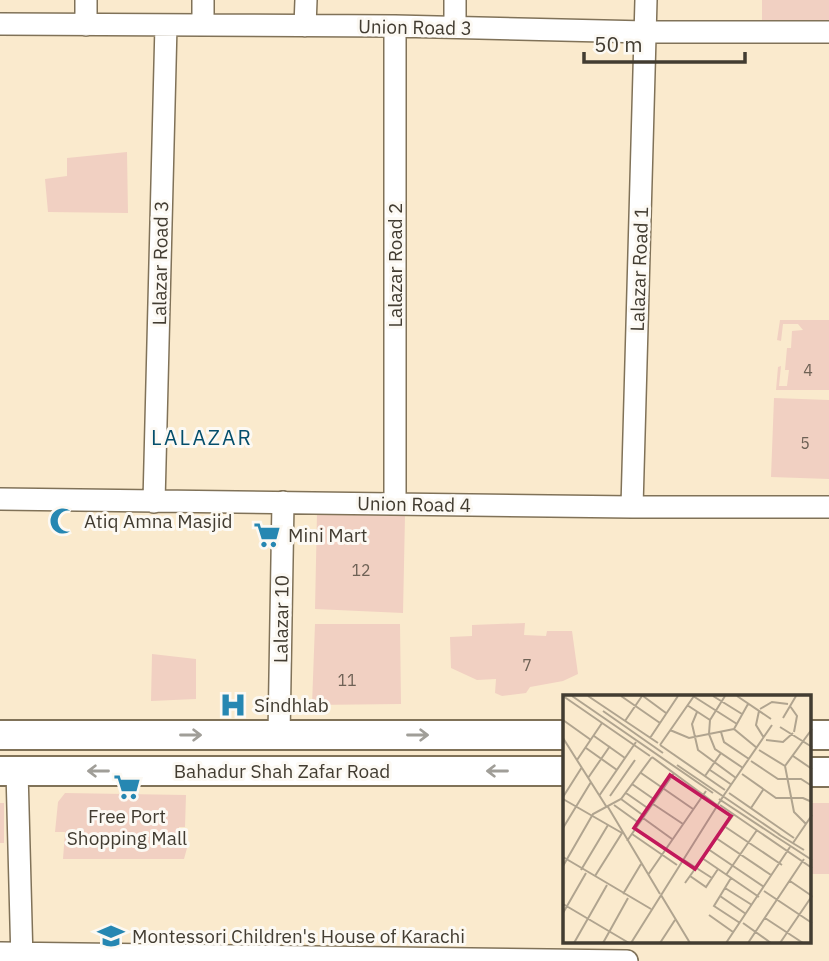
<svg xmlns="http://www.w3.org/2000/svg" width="829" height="961" font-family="'IBM Plex Sans',sans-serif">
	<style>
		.building { fill: #f1d0c2 }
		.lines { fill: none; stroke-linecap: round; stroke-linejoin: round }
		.minor-casing { stroke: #807258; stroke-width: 24 }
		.secondary-casing { stroke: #807258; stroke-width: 32 }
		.minor { stroke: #fff; stroke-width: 21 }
		.secondary { stroke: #fff; stroke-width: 28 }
		.oneway { stroke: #a09e98 }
		.labels { text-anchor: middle; stroke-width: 6; stroke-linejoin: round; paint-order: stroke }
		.number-label { font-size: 16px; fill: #6e6155 }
		.street-label { font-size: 19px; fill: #423c31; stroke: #fcf9f3 }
		.poi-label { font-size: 19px; fill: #423c31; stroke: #fcf9f3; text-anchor: start }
		.neighbourhood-label { font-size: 21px; letter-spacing: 2px; fill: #044e6b; stroke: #fcf9f3 }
		.inset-road { fill: none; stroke: #b0a48f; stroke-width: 2 }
		.view { fill: #c2185b; fill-opacity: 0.15; stroke: #c2185b; stroke-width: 3.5 }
		.inset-edge { fill: none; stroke: #423c31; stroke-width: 3.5 }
	</style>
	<rect width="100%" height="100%" fill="#faeacd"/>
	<path class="building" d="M 762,0 L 829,0 L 829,23 L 762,22 Z
		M 127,152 L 128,213 L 48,212 L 45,179 L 67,176 L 67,158 Z
		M 780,320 L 829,320 L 829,390 L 776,390 L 778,367 L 781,366 L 779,386 L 787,386 L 789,370 L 785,370 L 787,348 L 791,348 L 792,331 L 803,330 L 798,324 L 783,324 L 781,341 L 777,340 Z
		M 774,398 L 829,400 L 829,479 L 771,477 Z
		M 317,513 L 405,516 L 403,613 L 315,609 Z
		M 525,623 L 524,635 L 546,636 L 547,631 L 572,631 L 578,674 L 563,681 L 530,687 L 526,693 L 502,696 L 495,693 L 496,679 L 477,680 L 451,668 L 450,637 L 472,636 L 472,625 Z
		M 315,624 L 400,624 L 401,704 L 312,705 Z
		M 152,654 L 196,659 L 196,699 L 151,701 Z
		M 65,793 L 186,795 L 185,827 L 179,827 L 179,847 L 187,848 L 184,859 L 63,859 L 65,832 L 55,832 L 58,802 Z
		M 0,803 L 4,803 L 4,843 L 0,843 Z
		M 810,803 L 829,803 L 829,874 L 810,874 Z"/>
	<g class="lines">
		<g class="minor-casing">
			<path id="minor" d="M 0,24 L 395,26 L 646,32 L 829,32
				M 86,25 L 86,0
				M 203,25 L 203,0
				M 305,26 L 306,0
				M 395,26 L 395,504
				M 455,27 L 455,0
				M 0,499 L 632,507 L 829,507
				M 154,502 L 166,25
				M 632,507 L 646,0
				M 279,735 L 283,502
				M 17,771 L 22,961
				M 0,953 L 627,961"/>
		</g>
		<g class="secondary-casing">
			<path id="secondary" d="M 0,735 L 565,735
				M 810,735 L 829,735
				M 0,771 L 565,771
				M 810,772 L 829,772"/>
		</g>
		<use href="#minor" class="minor"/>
		<use href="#secondary" class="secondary"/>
	</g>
	<defs><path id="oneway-shaft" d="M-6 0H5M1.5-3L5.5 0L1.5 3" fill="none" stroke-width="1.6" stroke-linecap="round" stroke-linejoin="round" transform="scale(1.75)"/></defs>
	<g class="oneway">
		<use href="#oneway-shaft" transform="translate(191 735)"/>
		<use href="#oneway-shaft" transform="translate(418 735)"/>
		<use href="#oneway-shaft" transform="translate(98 771) rotate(-180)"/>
		<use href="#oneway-shaft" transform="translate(497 771) rotate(-180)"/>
	</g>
	<defs>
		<g id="mosque-bare" transform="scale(2.1)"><path d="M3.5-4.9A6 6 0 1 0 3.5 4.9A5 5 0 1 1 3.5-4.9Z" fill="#2687b2" stroke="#fcf9f3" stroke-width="2.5" paint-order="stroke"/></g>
		<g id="supermarket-bare" transform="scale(2.1)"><path d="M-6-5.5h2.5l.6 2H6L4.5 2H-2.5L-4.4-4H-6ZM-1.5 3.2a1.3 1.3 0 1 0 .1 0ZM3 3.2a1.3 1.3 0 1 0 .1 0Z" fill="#2687b2" stroke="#fcf9f3" stroke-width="2.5" paint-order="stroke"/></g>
		<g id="hospital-bare" transform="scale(2.1)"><path d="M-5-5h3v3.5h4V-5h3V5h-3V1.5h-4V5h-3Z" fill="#2687b2" stroke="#fcf9f3" stroke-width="2.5" paint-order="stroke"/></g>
		<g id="school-bare" transform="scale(2.1)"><path d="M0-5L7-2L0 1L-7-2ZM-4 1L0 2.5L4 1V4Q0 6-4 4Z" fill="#2687b2" stroke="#fcf9f3" stroke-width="2.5" paint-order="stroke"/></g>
	</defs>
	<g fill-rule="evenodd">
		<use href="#mosque-bare" x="63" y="521"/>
		<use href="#supermarket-bare" x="267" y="535"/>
		<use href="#hospital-bare" x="233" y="705"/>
		<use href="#supermarket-bare" x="127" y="787"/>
		<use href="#school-bare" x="111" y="936"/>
	</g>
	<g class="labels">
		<g class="number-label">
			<text x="808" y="376">4</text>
			<text x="805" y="449">5</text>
			<text x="361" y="576">12</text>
			<text x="527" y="671">7</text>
			<text x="347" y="686">11</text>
		</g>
		<g class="street-label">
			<text transform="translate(415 27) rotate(1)" y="7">Union Road 3</text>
			<text transform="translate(160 263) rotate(-89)" y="7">Lalazar Road 3</text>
			<text transform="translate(395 265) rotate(-90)" y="7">Lalazar Road 2</text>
			<text transform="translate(639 269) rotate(-88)" y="7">Lalazar Road 1</text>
			<text transform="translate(414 504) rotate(1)" y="7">Union Road 4</text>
			<text transform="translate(281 619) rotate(-89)" y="7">Lalazar 10</text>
			<text x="282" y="778">Bahadur Shah Zafar Road</text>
		</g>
		<g class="poi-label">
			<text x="84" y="528">Atiq Amna Masjid</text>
			<text x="288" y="542">Mini Mart</text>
			<text x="254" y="712">Sindhlab</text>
			<text x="127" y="823" text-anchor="middle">Free Port<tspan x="127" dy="22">Shopping Mall</tspan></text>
			<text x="132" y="943">Montessori Children's House of Karachi</text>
		</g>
		<g class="neighbourhood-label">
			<text x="202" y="445">LALAZAR</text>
		</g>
	</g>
	<g transform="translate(563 695)">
		<rect width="248" height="248" fill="#faeacd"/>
		<path class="inset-road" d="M 0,1 L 87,61M 9,1 L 150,98M 25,1 L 95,48M 58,1 L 97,28M 80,1 L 103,18M 130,1 L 174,29M 150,1 L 179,19M 162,1 L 147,25 L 146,39 L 152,54 L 180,73M 174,1 L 208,24M 185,9 L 171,34 L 194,53M 124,10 L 147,25M 227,11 L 234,21 L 231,37M 197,14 L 209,7 L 225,9M 40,16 L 100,58M 196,16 L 193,30 L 201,43M 134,17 L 129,29 L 135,55 L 173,83M 220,23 L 233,1M 0,25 L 28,45M 62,26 L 79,1M 217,32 L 249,52M 107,35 L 126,43 L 171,34M 158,37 L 161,47 L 186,64M 31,41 L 62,63M 0,43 L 43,111M 87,43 L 115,1M 203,45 L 220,47 L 230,38M 97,50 L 162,95M 97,50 L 131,1M 23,53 L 54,75M 196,55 L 222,71M 230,61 L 249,74M 89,62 L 154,110M 14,65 L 39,28M 188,66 L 215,84 L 238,84 L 249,91M 114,70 L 217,140M 222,71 L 231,117 L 243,129M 222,71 L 249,34M 147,75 L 169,90M 78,78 L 130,114M 179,79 L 213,103 L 240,103 L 249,107M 142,81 L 158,58M 25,83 L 47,51M 69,89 L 92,105M 63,98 L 86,114M 166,98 L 231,143M 161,100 L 209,30M 36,101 L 73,47M 47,101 L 72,65M 0,102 L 19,72M 0,104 L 59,138 L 32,181M 58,104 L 81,121M 156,104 L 212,141M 90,109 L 120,129M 51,110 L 76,128M 157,110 L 249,173M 45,112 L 97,199M 188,113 L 200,95M 80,123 L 109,144M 161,131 L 219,170M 0,133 L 28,87M 69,139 L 114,170M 215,139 L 241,155M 212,141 L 249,165M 153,143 L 208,180M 64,146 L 111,78M 230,148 L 249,120M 145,154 L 201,192M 0,162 L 88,214M 139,163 L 196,202M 121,165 L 149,183M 0,171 L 30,119 L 58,104 L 89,62M 18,175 L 45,130M 85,180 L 143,96M 163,180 L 194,135M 127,181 L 143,192 L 155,174M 168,183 L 151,211 L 177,228M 227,186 L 249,201M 122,188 L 171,119M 162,193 L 189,210M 201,196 L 249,228M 60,199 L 78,169M 98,200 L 127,248M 157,201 L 183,219M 0,209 L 66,248M 0,218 L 23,178M 146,220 L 170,237M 202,223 L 240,248M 180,228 L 208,248M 11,248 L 44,190M 40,248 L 65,203M 68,248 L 161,100M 97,248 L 112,225M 163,248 L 227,152M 185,248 L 241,164M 217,248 L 249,201"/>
		<path class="view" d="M 107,80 L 168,121 L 132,174 L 71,133 Z"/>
		<rect width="248" height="248" class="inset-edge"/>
	</g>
	<path d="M584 52v10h161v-10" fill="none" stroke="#423c31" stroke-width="3.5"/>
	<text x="594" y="52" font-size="21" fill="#423c31" stroke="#fcf9f3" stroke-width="5" paint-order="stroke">50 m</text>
</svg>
